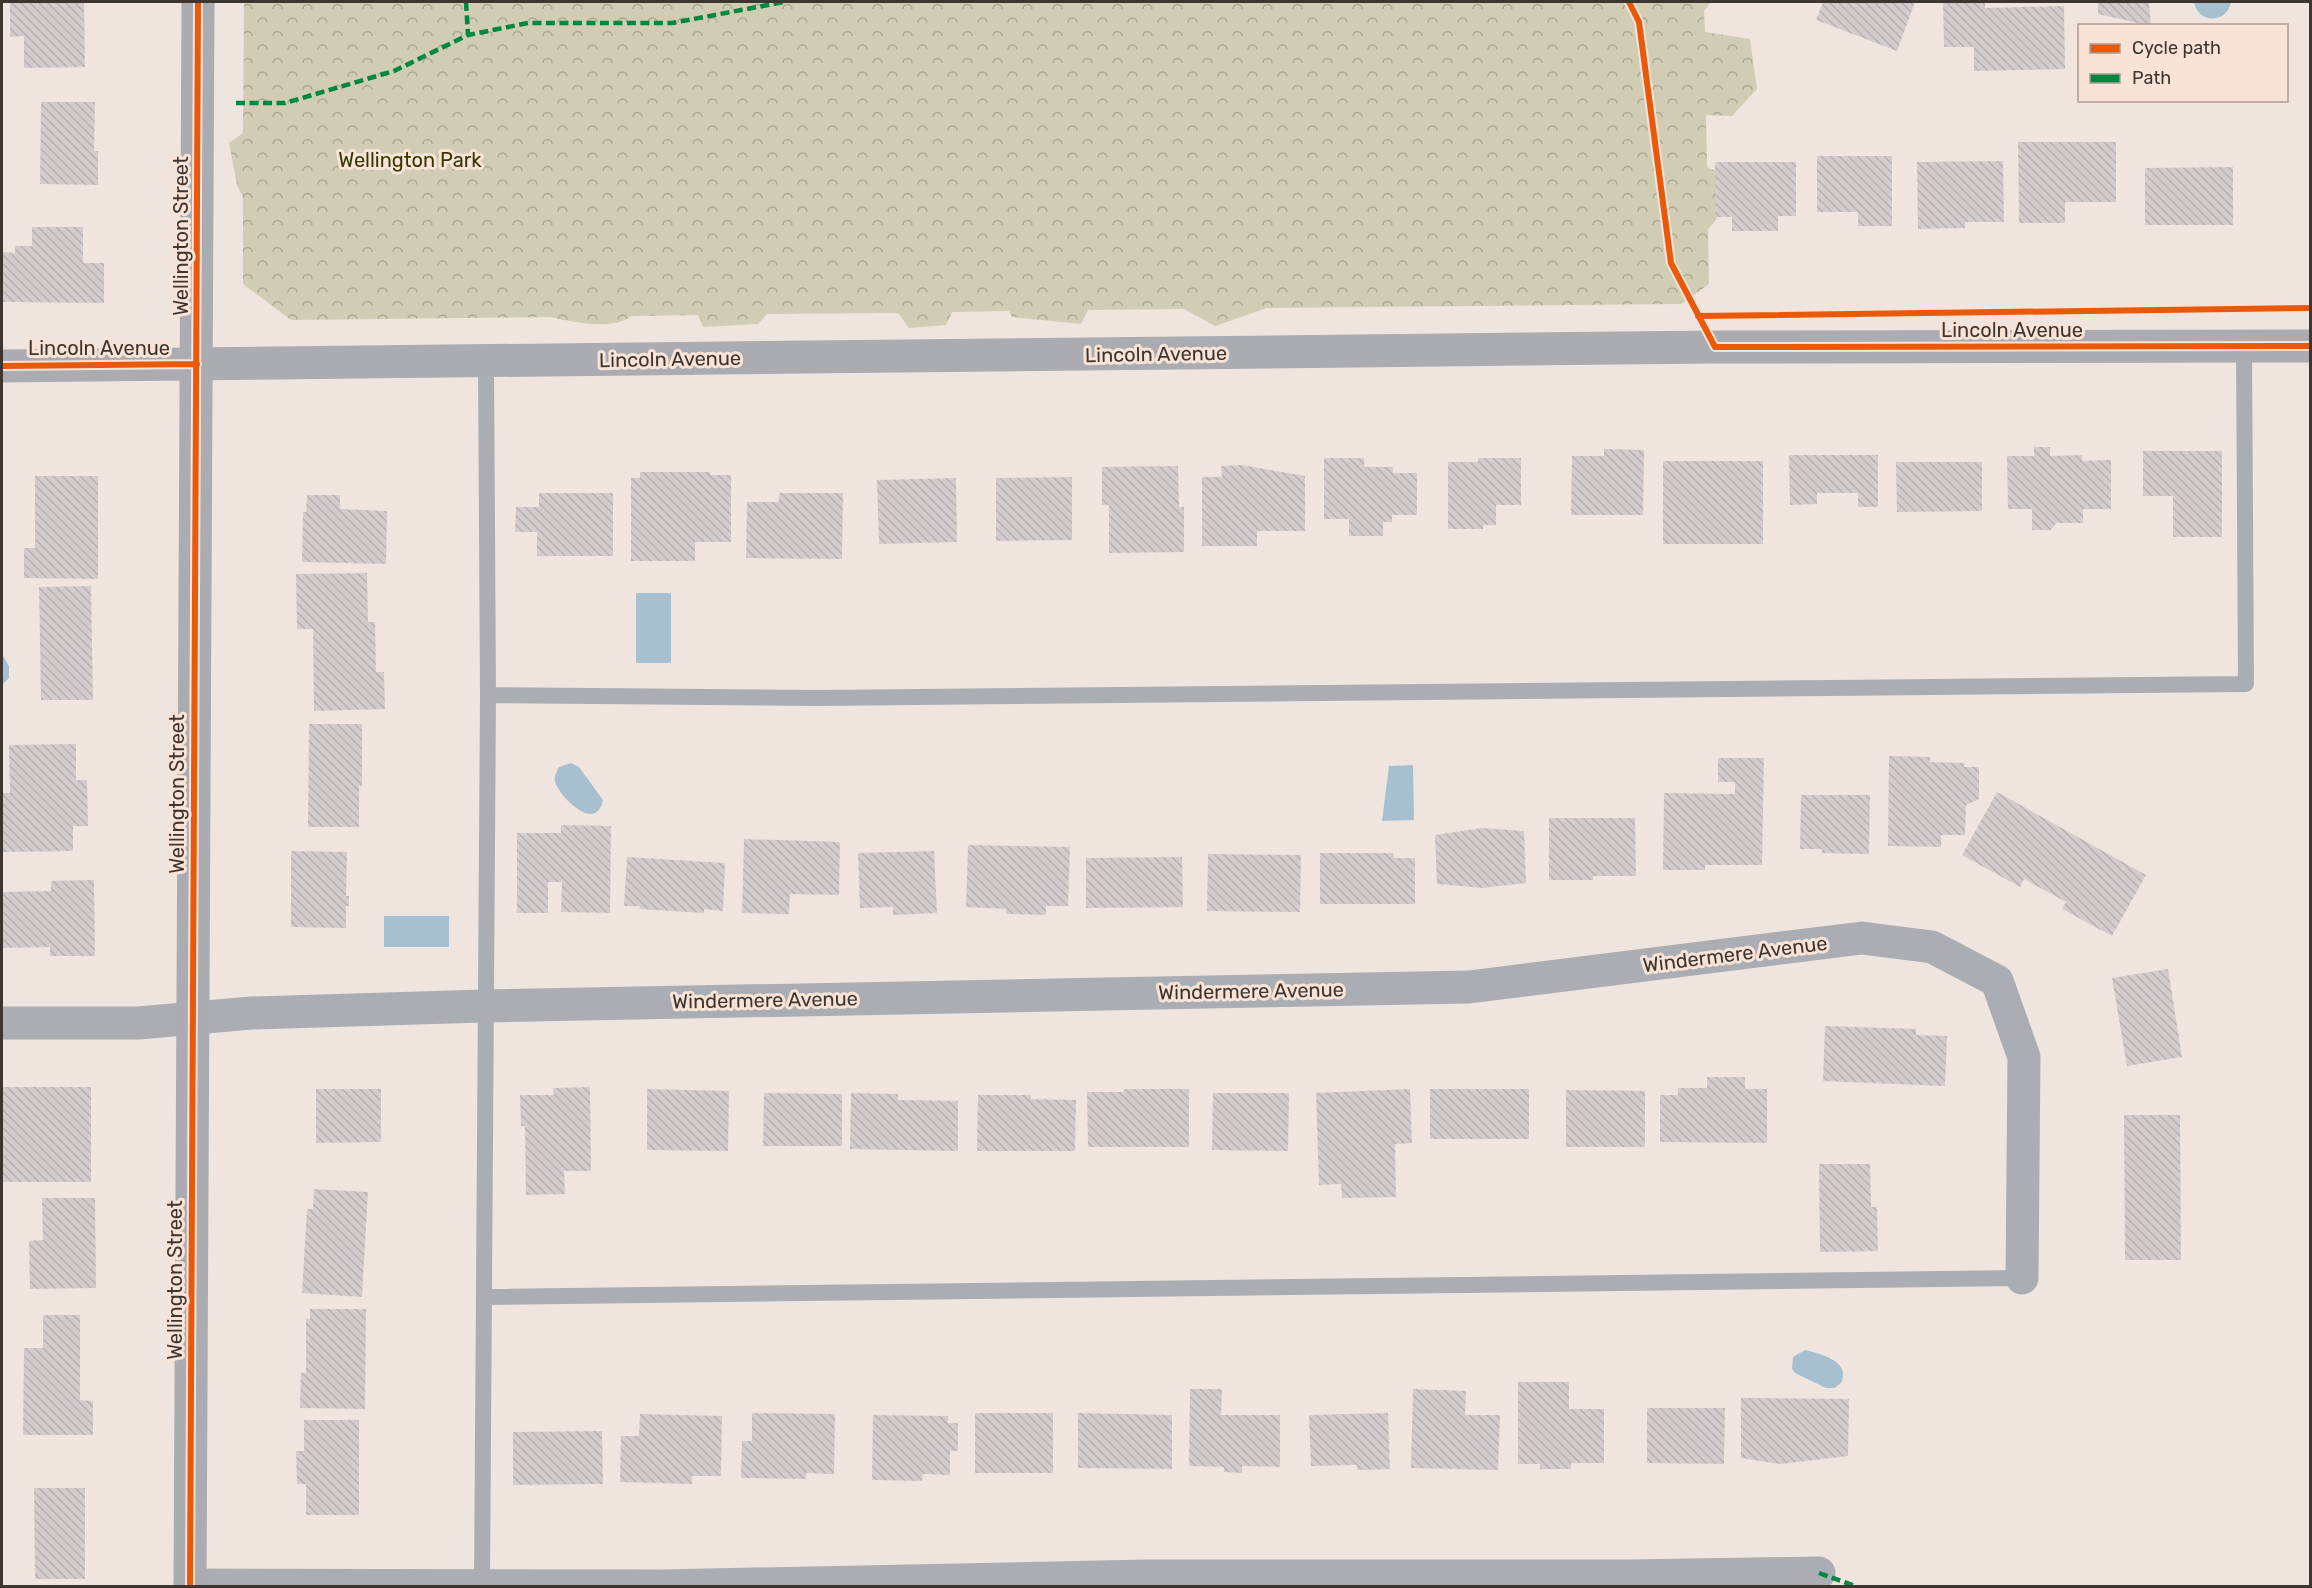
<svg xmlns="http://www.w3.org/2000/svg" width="2312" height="1588" font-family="Rubik,sans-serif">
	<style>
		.forest { fill: url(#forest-crowns) }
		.water { fill: #a6c0d2 }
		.building { fill: url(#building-back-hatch) }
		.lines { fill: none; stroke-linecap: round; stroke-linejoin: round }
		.lane { stroke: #aaaeb4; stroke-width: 16 }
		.street { stroke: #aaaeb4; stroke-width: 33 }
		.secondary { stroke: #aaacb1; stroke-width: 33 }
		.quiet { stroke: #00873e; stroke-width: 4.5; stroke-dasharray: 9 4.5; stroke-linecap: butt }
		.cycleway-casing { stroke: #f8e3d6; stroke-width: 10 }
		.cycleway { stroke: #e8590c; stroke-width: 6 }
		.labels { text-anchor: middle; stroke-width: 6; stroke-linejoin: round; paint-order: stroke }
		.park-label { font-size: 20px; fill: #343700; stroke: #f8e3d6 }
		.street-label { font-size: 20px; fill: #3d3530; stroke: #f8e3d6 }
	</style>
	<defs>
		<pattern id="forest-crowns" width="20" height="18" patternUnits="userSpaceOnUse" patternTransform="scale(1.5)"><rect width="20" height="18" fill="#d0cdb4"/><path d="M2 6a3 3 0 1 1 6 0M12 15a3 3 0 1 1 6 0" fill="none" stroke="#aaa793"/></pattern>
		<pattern id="building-back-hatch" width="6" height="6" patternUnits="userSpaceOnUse" patternTransform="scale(1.5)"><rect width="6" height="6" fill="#d4cccc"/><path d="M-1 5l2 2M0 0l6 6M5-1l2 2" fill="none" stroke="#b7b0b0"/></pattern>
	</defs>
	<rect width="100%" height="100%" fill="#f0e5de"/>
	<path class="forest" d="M 244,2 L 1711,2 L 1704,11 L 1705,32 L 1750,39 L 1757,89 L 1732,116 L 1706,115 L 1707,167 L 1720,173 L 1727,204 L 1708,230 L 1709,284 L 1681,304 L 1267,308 L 1215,326 L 1184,309 L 1088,310 L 1081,324 L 1012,317 L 1009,311 L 952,312 L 946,325 L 909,328 L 898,313 L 767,314 L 758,324 L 703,327 L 698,315 L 631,316 C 613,331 572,322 551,317 L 291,320 L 243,284 L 243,197 L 237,185 L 229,143 L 243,133 Z"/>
	<path class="water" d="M 2194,2 L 2231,2 C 2227,24 2198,24 2194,2 Z
		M 636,593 L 671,593 L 671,663 L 636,663 Z
		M 2,654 L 9,666 L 9,678 L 2,685 Z
		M 571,763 L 579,767 L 603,800 C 595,836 556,792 555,781 C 554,776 557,771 559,767 Z
		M 1413,765 L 1414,820 L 1382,821 L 1389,766 Z
		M 449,916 L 449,947 L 384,947 L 384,916 Z
		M 1805,1350 C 1818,1353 1846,1360 1843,1377 C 1842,1383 1839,1385 1834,1388 L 1826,1388 L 1795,1373 L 1792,1369 L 1793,1357 Z"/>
	<path class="building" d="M 10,2 L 84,2 L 85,67 L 24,68 L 24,36 L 10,37 Z
		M 1823,2 L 1915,2 L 1897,51 L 1816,20 Z
		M 1943,2 L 1985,2 L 1985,8 L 2064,6 L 2065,69 L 1974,71 L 1974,47 L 1944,47 Z
		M 2098,2 L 2149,2 L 2151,26 L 2098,14 Z
		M 41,102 L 95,102 L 94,151 L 98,151 L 98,185 L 40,184 Z
		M 2018,142 L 2116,142 L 2116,202 L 2065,202 L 2065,223 L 2019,223 Z
		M 1817,156 L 1892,156 L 1892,226 L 1858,226 L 1858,212 L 1817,212 Z
		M 2003,161 L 2004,222 L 1965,222 L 1965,228 L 1918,229 L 1917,162 Z
		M 1715,162 L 1796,162 L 1796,216 L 1778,216 L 1778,231 L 1732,231 L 1732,217 L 1715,217 Z
		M 2233,167 L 2233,225 L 2145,225 L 2145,168 Z
		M 32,227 L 83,227 L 83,263 L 104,263 L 104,303 L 2,302 L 2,252 L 15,253 L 15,246 L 32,246 Z
		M 2034,447 L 2050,447 L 2050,456 L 2082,455 L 2082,461 L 2111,460 L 2111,509 L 2083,509 L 2083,523 L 2056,523 L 2051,530 L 2032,530 L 2032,509 L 2008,509 L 2007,456 L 2034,456 Z
		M 1604,449 L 1644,450 L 1643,515 L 1571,515 L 1572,456 L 1604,456 Z
		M 2143,451 L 2222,451 L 2222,537 L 2173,537 L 2173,496 L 2143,496 Z
		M 1789,455 L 1878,455 L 1878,507 L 1858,507 L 1858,493 L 1817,493 L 1817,504 L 1790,505 Z
		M 1324,458 L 1364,458 L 1364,467 L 1393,467 L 1393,473 L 1417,473 L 1417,515 L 1392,515 L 1392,522 L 1383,522 L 1383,536 L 1349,536 L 1349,519 L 1324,519 Z
		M 1478,458 L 1521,458 L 1521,505 L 1496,505 L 1496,525 L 1483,525 L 1483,529 L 1448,529 L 1448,462 L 1478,462 Z
		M 1663,461 L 1763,461 L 1763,544 L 1663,544 Z
		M 1896,462 L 1982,462 L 1982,511 L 1897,512 Z
		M 1242,465 L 1305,476 L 1305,531 L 1257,531 L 1257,546 L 1202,546 L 1202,477 L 1222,477 L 1221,466 Z
		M 1178,466 L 1179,507 L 1184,507 L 1184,552 L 1109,553 L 1109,505 L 1102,505 L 1102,467 Z
		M 640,472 L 710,472 L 710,475 L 731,475 L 731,542 L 695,542 L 695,561 L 631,561 L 631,478 L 640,478 Z
		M 35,476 L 98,476 L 98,579 L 24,578 L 24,548 L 35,548 Z
		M 1072,477 L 1072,540 L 996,541 L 996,478 Z
		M 956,478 L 957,542 L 879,544 L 877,480 Z
		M 539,493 L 613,493 L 613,556 L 537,556 L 537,532 L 515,532 L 516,507 L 539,507 Z
		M 779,493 L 843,493 L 842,559 L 746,558 L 747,502 L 779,502 Z
		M 307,495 L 340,495 L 340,509 L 387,511 L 386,564 L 302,562 L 303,512 L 306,512 Z
		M 367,573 L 368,622 L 375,622 L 376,672 L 384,672 L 385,709 L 314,711 L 313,629 L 297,629 L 296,574 Z
		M 91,586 L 93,700 L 41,700 L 39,587 Z
		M 309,724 L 362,724 L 362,786 L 359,786 L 359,827 L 308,827 Z
		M 76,744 L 76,780 L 87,780 L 88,826 L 73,826 L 73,851 L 2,852 L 2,793 L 10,793 L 9,745 Z
		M 1889,756 L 1930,757 L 1930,762 L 1964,763 L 1964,767 L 1979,767 L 1979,799 L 1966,805 L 1965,835 L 1941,835 L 1941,847 L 1888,846 Z
		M 1718,758 L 1764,758 L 1762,865 L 1705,865 L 1705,870 L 1663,870 L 1664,793 L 1735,794 L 1735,782 L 1718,782 Z
		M 1997,792 L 2146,875 L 2112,936 L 2062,909 L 2066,902 L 2024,879 L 2020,887 L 1962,855 Z
		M 1801,795 L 1870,795 L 1869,854 L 1822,853 L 1822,849 L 1800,849 Z
		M 1549,818 L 1635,818 L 1636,876 L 1593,876 L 1593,880 L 1549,880 Z
		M 561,825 L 611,826 L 610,913 L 561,912 L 562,882 L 548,882 L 548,913 L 517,913 L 517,833 L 561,833 Z
		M 1482,828 L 1524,831 L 1526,883 L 1483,888 L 1437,884 L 1435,835 Z
		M 744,839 L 840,842 L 839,895 L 790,894 L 789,914 L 742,913 Z
		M 968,845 L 1070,847 L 1068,906 L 1046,906 L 1046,915 L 1006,914 L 1006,909 L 966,907 Z
		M 291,851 L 347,852 L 346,896 L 349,896 L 349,906 L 346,906 L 346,928 L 291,927 Z
		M 934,851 L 937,913 L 893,915 L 893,907 L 860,908 L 858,853 Z
		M 1320,853 L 1393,853 L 1394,858 L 1415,858 L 1415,904 L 1320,904 Z
		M 1208,854 L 1301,855 L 1300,912 L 1207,911 Z
		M 627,857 L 725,863 L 723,911 L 704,909 L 704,913 L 639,909 L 640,906 L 624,906 Z
		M 1182,857 L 1183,907 L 1086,908 L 1086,858 Z
		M 94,880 L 95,956 L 50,956 L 50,947 L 2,948 L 2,892 L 51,891 L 51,881 Z
		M 2168,969 L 2182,1057 L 2127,1066 L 2112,978 Z
		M 1825,1026 L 1916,1029 L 1916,1035 L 1947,1036 L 1945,1086 L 1823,1081 Z
		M 1707,1077 L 1745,1077 L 1745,1089 L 1767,1089 L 1767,1143 L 1660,1142 L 1660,1095 L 1678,1095 L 1678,1088 L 1707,1088 Z
		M 2,1087 L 91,1087 L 91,1182 L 2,1182 Z
		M 590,1087 L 591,1171 L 564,1171 L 565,1194 L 526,1195 L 525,1126 L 521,1126 L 520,1095 L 554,1095 L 553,1088 Z
		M 316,1089 L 381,1089 L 381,1142 L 316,1143 Z
		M 647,1089 L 729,1091 L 728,1151 L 647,1150 Z
		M 1124,1089 L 1189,1089 L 1189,1147 L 1088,1147 L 1087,1092 L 1124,1092 Z
		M 1410,1089 L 1412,1143 L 1395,1144 L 1396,1197 L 1342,1198 L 1341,1184 L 1319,1185 L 1316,1093 Z
		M 1430,1089 L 1529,1089 L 1529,1139 L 1430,1139 Z
		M 1566,1090 L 1645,1091 L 1645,1147 L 1566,1147 Z
		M 764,1093 L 842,1094 L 842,1146 L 763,1146 Z
		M 851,1093 L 898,1094 L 898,1100 L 958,1101 L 958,1151 L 850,1149 Z
		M 1213,1093 L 1289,1093 L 1288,1151 L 1212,1150 Z
		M 978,1095 L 1031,1095 L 1031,1099 L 1076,1100 L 1075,1151 L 977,1151 Z
		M 2124,1115 L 2180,1115 L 2181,1260 L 2125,1260 Z
		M 1819,1164 L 1870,1164 L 1871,1207 L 1877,1207 L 1878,1251 L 1820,1252 Z
		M 314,1189 L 368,1192 L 362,1297 L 302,1293 L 307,1209 L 313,1209 Z
		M 42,1198 L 95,1198 L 96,1288 L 30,1289 L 29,1241 L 43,1240 Z
		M 310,1309 L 366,1309 L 365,1409 L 300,1408 L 301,1373 L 306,1373 L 306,1319 L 310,1319 Z
		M 43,1315 L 80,1315 L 80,1400 L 93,1401 L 93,1435 L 23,1435 L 24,1348 L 43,1348 Z
		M 1518,1382 L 1569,1382 L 1569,1409 L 1604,1409 L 1604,1463 L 1571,1463 L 1571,1469 L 1540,1469 L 1540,1464 L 1518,1464 Z
		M 1190,1389 L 1222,1389 L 1221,1415 L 1280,1415 L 1280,1467 L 1242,1466 L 1242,1473 L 1224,1472 L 1224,1467 L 1189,1466 Z
		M 1413,1389 L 1466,1391 L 1465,1415 L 1500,1415 L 1498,1470 L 1411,1468 Z
		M 1741,1398 L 1849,1399 L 1848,1456 L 1780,1464 L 1741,1458 Z
		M 1647,1408 L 1725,1408 L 1724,1464 L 1647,1463 Z
		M 752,1413 L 835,1414 L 834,1474 L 806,1473 L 806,1479 L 741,1478 L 742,1441 L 752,1441 Z
		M 975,1413 L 1053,1413 L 1053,1473 L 975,1473 Z
		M 1078,1413 L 1172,1415 L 1172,1469 L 1078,1468 Z
		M 1388,1413 L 1390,1469 L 1357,1470 L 1357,1465 L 1311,1466 L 1309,1415 Z
		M 640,1414 L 722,1416 L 721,1476 L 692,1476 L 692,1484 L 620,1482 L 621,1436 L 639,1436 Z
		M 873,1415 L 948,1416 L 948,1423 L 958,1423 L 958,1451 L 950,1451 L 950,1475 L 923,1474 L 922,1481 L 872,1480 Z
		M 304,1420 L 359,1420 L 359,1515 L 306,1515 L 306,1484 L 297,1484 L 296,1451 L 304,1451 Z
		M 602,1431 L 603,1484 L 513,1485 L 513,1432 Z
		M 34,1488 L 85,1488 L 85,1579 L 35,1579 Z"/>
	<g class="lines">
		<path class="lane" d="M 488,695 L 817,698 L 2246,684 L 2244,346
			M 484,1297 L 2022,1278
			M 482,1586 L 488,695 L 486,361"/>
		<path class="street" d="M 2,1023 L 139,1023 L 251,1013 L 484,1006 L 1469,987 L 1862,938 L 1932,947 L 1997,981 L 2024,1057 L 2022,1278
			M 190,1585 L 661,1586 L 1146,1576 L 1630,1576 L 1819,1573"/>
		<path class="secondary" d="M 2,366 L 1715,347 L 2310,346
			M 190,1586 L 198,2"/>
		<path class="quiet" d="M 466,2 L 468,35
			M 236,103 L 285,103 L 394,71 L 468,35 L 528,23 L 672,23 L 784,2
			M 1819,1573 L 1855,1586"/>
		<g class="cycleway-casing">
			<path id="cycleway" d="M 1629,2 L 1639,22 L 1671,263 L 1715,347 L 2310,346
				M 1698,316 L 2310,308
				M 2,366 L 197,364
				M 190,1586 L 198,2"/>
		</g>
		<use href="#cycleway" class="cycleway"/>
	</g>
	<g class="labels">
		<g class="park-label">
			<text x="410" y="167">Wellington Park</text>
		</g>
		<g class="street-label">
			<text transform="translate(181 236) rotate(-90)" y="7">Wellington Street</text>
			<text x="2012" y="337">Lincoln Avenue</text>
			<text x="99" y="355">Lincoln Avenue</text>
			<text transform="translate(1156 354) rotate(-1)" y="7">Lincoln Avenue</text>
			<text transform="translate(670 359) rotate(-1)" y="7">Lincoln Avenue</text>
			<text transform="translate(177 794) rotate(-90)" y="7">Wellington Street</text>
			<text transform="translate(1735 954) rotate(-7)" y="7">Windermere Avenue</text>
			<text transform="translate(1251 991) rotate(-1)" y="7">Windermere Avenue</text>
			<text transform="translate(765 1000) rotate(-1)" y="7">Windermere Avenue</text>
			<text transform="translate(175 1280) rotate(-90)" y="7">Wellington Street</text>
		</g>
	</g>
	<rect width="2312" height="1588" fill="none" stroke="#3d3530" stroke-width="6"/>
	<rect x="2078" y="24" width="210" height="78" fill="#f8e3d6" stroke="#ad9d94" stroke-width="1.5"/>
	<rect x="2090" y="44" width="30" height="9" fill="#e8590c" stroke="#ad9d94" stroke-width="1.5"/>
	<text x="2132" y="54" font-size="18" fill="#3d3530">Cycle path</text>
	<rect x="2090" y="74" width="30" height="9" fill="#00873e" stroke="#ad9d94" stroke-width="1.5"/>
	<text x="2132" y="84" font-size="18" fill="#3d3530">Path</text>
</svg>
